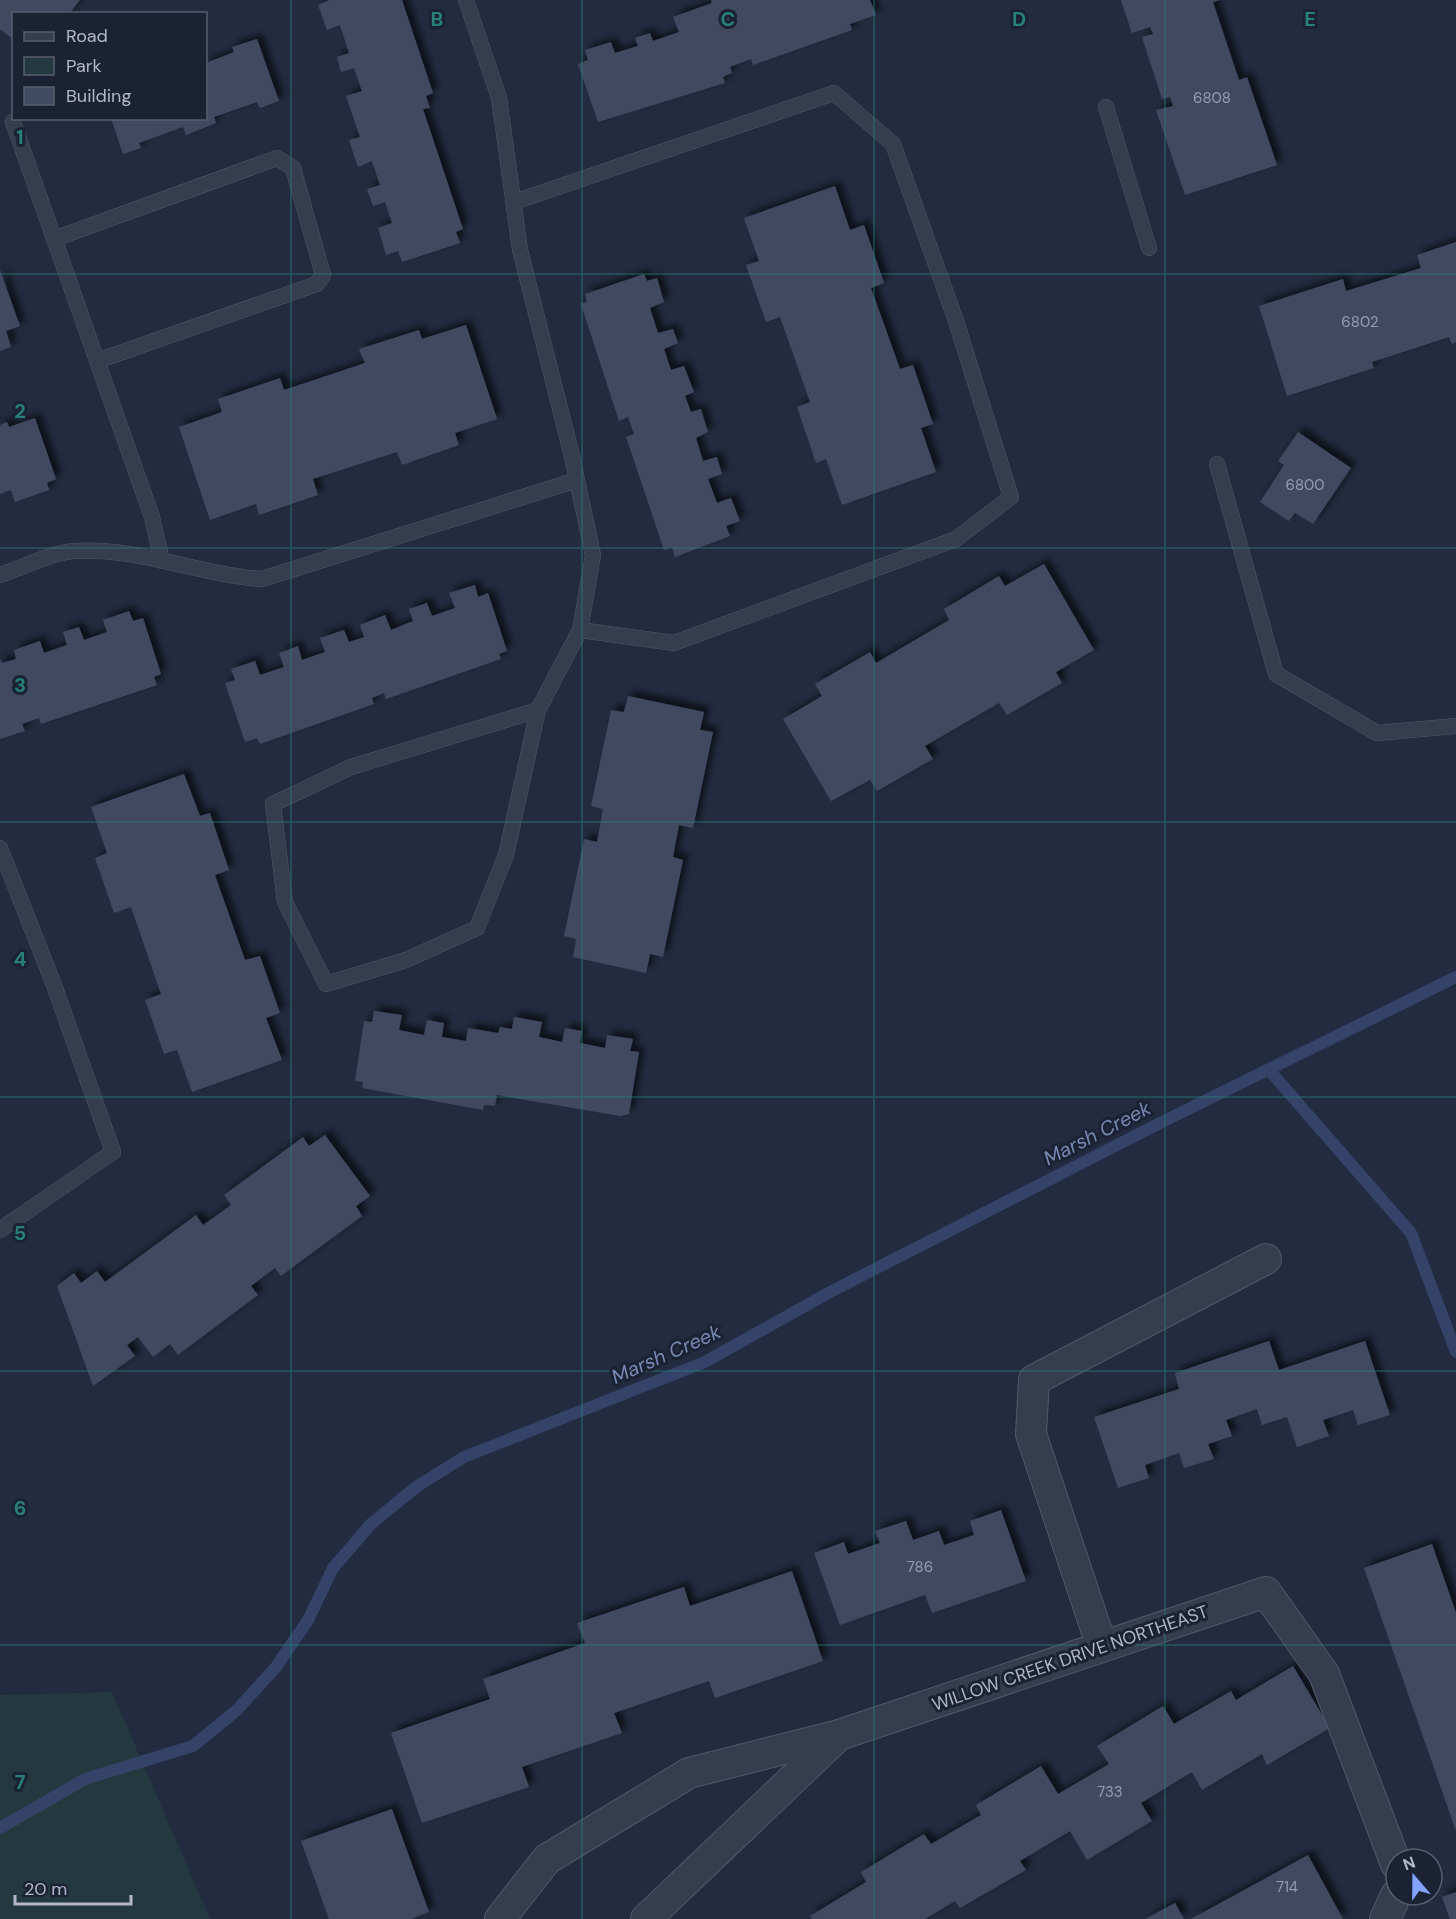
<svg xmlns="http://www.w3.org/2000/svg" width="1456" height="1919" font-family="'DM Sans',sans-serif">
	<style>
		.green { fill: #24393f }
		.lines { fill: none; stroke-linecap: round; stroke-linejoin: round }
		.stream { stroke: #344367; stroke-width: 12 }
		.building { fill: #404a61; filter: url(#shadow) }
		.service-casing { stroke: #515869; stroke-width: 16 }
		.minor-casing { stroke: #515869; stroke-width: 32 }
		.service { stroke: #363d4e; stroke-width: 15 }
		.minor { stroke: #363d4e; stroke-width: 30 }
		.grid { fill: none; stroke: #27807c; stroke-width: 1.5; stroke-opacity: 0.55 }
		.labels { text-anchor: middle; stroke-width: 6; stroke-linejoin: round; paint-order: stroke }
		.number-label { font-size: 15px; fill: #969cb0 }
		.street-label { font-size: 18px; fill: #b2b8ca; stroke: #1b2233 }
		.water-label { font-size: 20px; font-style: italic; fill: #778ab3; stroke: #1b2233 }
		.grid-label { font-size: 20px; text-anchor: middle; font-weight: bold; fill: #27807c; stroke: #1b2233; stroke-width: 6; stroke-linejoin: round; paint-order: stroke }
	</style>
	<defs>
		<filter id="shadow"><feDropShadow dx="5.5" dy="-5.5" stdDeviation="3" flood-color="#0009"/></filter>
	</defs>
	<rect width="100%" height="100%" fill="#222b3f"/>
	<path class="green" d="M 112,1692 L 210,1919 L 0,1919 L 0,1695 Z"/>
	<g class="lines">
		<path class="stream" d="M 1269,1070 L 1411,1233 L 1456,1352
			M 0,1828 L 85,1779 L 193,1746 L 237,1710 L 276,1667 L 308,1620 L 333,1568 L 371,1524 L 416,1487 L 464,1457 L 705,1362 L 830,1292 L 1166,1120 L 1456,977"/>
	</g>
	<path class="building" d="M 0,0 L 80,0 L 69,14 L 14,14 L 14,40 L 0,29 Z
		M 329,0 L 402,0 L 433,93 L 426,96 L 430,108 L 423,109 L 463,229 L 456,232 L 460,243 L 402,262 L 398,251 L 386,255 L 378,228 L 392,223 L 385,202 L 373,206 L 367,189 L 380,185 L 372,161 L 358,167 L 349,140 L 360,137 L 346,96 L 362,91 L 354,68 L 341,72 L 337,57 L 349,53 L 340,25 L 327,30 L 318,5 Z
		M 711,0 L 870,0 L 876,15 L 850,24 L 852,30 L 753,65 L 751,59 L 730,67 L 732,73 L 723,77 L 725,83 L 598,122 L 578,64 L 588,60 L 585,50 L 611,42 L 615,53 L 638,46 L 635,38 L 650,33 L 653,41 L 679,32 L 673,17 L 712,3 Z
		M 1121,0 L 1220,0 L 1213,2 L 1239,80 L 1247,77 L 1277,165 L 1185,195 L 1156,110 L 1173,106 L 1170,97 L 1162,99 L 1142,37 L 1153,34 L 1150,27 L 1132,33 Z
		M 257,39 L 279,101 L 260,108 L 257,102 L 214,117 L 216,123 L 186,135 L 183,127 L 139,143 L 141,148 L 123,154 L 111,118 L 206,118 L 206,63 L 234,52 L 232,47 Z
		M 835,186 L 850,230 L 864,225 L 884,283 L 871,288 L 900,369 L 913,365 L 933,424 L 921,428 L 936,472 L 842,505 L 826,459 L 816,463 L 797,407 L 810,402 L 780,317 L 766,322 L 746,265 L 759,261 L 744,218 Z
		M 1456,242 L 1456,342 L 1452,344 L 1449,337 L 1372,362 L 1374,368 L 1287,396 L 1259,306 L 1343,279 L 1346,291 L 1421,268 L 1417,255 Z
		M 0,270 L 20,326 L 6,331 L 11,347 L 0,351 Z
		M 644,274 L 647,281 L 657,278 L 664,302 L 650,308 L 658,333 L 673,329 L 678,343 L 664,349 L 671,370 L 684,366 L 694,392 L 685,396 L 691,412 L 701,409 L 708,432 L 696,438 L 703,461 L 717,457 L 722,474 L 708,479 L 717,503 L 731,498 L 740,521 L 726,526 L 730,536 L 675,557 L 672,547 L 664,550 L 626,437 L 634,434 L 628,417 L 619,421 L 581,304 L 587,302 L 585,294 Z
		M 466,325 L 497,419 L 455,433 L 459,445 L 402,465 L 397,452 L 313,479 L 318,495 L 259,515 L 256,504 L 210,520 L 179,427 L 222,412 L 218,399 L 280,378 L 284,390 L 365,363 L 359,349 L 419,330 L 422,339 Z
		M 35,418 L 56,479 L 47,483 L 49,490 L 15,502 L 11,490 L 0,494 L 0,425 L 7,422 L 9,427 Z
		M 1298,432 L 1351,468 L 1313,524 L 1295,513 L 1289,521 L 1260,502 L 1284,465 L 1278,461 Z
		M 1044,564 L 1094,650 L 1056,672 L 1062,683 L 1007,715 L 999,703 L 925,746 L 933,759 L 877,791 L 870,780 L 831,801 L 783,719 L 822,696 L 815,684 L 870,652 L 876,663 L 949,620 L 944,609 L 999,576 L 1005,586 Z
		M 475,585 L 478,597 L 488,593 L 507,651 L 499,654 L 501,659 L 386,699 L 384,693 L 372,698 L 374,704 L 260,744 L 257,738 L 245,742 L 225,683 L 235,680 L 231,669 L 255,661 L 260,675 L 284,667 L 279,653 L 298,646 L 302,660 L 325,652 L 320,638 L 344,630 L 349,642 L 364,637 L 360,625 L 385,615 L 391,630 L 413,621 L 409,609 L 427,603 L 432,616 L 455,608 L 449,593 Z
		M 129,611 L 133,621 L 143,618 L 161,674 L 154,677 L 157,685 L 41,724 L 39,718 L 22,724 L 25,731 L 0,739 L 0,659 L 2,663 L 16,659 L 14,650 L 40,641 L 44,653 L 67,645 L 63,632 L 79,627 L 84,640 L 107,632 L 103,620 Z
		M 628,696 L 704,712 L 700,730 L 713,732 L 693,828 L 679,825 L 673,857 L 683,860 L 663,957 L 650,954 L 646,973 L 573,957 L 576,939 L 564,936 L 584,839 L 597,842 L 603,809 L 591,806 L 611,710 L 624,712 Z
		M 184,774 L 200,816 L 210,813 L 229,870 L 215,875 L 245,960 L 260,956 L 280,1013 L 266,1018 L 282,1060 L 192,1092 L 177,1050 L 164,1054 L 145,1000 L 161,994 L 131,907 L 114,913 L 95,858 L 107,853 L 91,807 Z
		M 374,1011 L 402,1015 L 399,1030 L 424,1035 L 427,1020 L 444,1023 L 442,1037 L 466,1041 L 468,1028 L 498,1033 L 500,1027 L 512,1029 L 514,1017 L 542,1022 L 539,1037 L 562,1042 L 565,1028 L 582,1031 L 580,1043 L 605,1048 L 607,1035 L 633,1039 L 630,1051 L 639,1052 L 629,1114 L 620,1116 L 497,1095 L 495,1106 L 484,1105 L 483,1110 L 362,1088 L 363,1082 L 355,1081 L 364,1021 L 372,1022 Z
		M 325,1135 L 370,1196 L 356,1206 L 362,1216 L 281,1276 L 275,1268 L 251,1286 L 258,1295 L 178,1355 L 170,1344 L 153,1357 L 138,1337 L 127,1345 L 135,1356 L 93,1386 L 57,1286 L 74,1273 L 81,1283 L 97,1271 L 105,1282 L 196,1215 L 203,1225 L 231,1205 L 224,1195 L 303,1137 L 309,1146 Z
		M 1269,1341 L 1279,1370 L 1365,1341 L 1390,1415 L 1358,1425 L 1353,1410 L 1323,1420 L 1329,1436 L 1297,1447 L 1287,1417 L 1262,1425 L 1257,1409 L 1226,1420 L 1232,1436 L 1208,1444 L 1214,1459 L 1184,1468 L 1179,1453 L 1145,1465 L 1149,1478 L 1118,1488 L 1094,1417 L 1179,1389 L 1175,1373 Z
		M 1001,1510 L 1026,1581 L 932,1613 L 925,1595 L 840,1625 L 814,1553 L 844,1542 L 848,1554 L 880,1543 L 875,1531 L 906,1521 L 913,1540 L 939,1531 L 944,1545 L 974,1535 L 970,1521 Z
		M 1432,1544 L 1456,1613 L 1456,1831 L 1364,1568 Z
		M 792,1571 L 823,1661 L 715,1698 L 709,1681 L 614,1713 L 622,1733 L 522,1767 L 529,1787 L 422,1823 L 391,1733 L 490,1699 L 483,1679 L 585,1643 L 577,1623 L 684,1587 L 690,1606 Z
		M 1293,1666 L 1330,1728 L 1267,1765 L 1262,1754 L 1202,1790 L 1192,1772 L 1141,1803 L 1152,1821 L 1087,1860 L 1070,1831 L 1020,1861 L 1026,1870 L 960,1908 L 955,1901 L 925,1919 L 812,1919 L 810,1916 L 866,1882 L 861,1872 L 924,1834 L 931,1844 L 981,1815 L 976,1805 L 1041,1766 L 1058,1794 L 1109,1764 L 1097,1746 L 1163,1706 L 1174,1724 L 1231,1691 L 1236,1700 Z
		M 392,1809 L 429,1912 L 411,1919 L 329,1919 L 301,1841 Z
		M 1308,1855 L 1343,1919 L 1191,1919 Z
		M 1456,1892 L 1456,1919 L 1450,1919 L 1442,1897 Z
		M 1175,1903 L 1184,1919 L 1145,1919 Z"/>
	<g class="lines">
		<g class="service-casing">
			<path id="service" d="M 466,0 L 499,98 L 520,250 L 571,452 L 593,555 L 580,630 L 538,710 L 351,767 L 273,804 L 285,902 L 326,984 L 406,960 L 477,928 L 506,855 L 538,710
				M 1106,107 L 1149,248
				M 13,122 L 152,517 L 162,561
				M 514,202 L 834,93 L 893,144 L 956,321 L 1011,497 L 956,539 L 674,643 L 580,630
				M 54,239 L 277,158 L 293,168 L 323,275 L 317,284 L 97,361
				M 1217,464 L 1276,674 L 1377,733 L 1456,726
				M 0,575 C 21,568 53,552 75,551 C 139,547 199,575 262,579 L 577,480
				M 0,848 L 54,985 L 113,1152 L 0,1230"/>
		</g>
		<g class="minor-casing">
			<path id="minor" d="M 1102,1647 L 1031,1434 L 1034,1380 L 1266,1259
				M 500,1919 L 547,1859 L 689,1773 L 839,1735 L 1266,1592 L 1324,1674 L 1396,1864
				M 646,1919 L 837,1737
				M 1385,1919 L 1396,1895"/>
		</g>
		<use href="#service" class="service"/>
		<use href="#minor" class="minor"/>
	</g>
	<path class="grid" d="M 291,0 L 291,1919M 582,0 L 582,1919M 874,0 L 874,1919M 1165,0 L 1165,1919M 0,274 L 1456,274M 0,548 L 1456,548M 0,822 L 1456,822M 0,1097 L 1456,1097M 0,1371 L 1456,1371M 0,1645 L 1456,1645"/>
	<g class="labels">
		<g class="number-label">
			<text x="1212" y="103">6808</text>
			<text x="1360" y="327">6802</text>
			<text x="1305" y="490">6800</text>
			<text x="920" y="1572">786</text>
			<text x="1110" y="1797">733</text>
			<text x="1287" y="1892">714</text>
		</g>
		<g class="street-label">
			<text transform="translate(1070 1658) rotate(-19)" y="6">WILLOW CREEK DRIVE NORTHEAST</text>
		</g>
		<g class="water-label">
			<text transform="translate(1097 1133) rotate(-27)" y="7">Marsh Creek</text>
			<text transform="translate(666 1354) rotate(-24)" y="7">Marsh Creek</text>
		</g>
	</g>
	<g class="grid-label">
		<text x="437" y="26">B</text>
		<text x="728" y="26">C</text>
		<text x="1019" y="26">D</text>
		<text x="1310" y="26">E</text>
		<text x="20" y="144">1</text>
		<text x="20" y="418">2</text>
		<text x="20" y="692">3</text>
		<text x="20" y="966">4</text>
		<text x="20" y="1240">5</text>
		<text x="20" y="1515">6</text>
		<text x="20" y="1789">7</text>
	</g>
	<rect x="12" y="12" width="195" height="108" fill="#1b2233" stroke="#575e6f" stroke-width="1.5"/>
	<rect x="24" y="32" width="30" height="9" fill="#363d4e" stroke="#575e6f" stroke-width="1.5"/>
	<text x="66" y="42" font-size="18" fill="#b2b8ca">Road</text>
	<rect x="24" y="57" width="30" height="18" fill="#24393f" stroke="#575e6f" stroke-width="1.5"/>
	<text x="66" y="72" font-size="18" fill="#b2b8ca">Park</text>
	<rect x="24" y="87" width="30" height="18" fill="#404a61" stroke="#575e6f" stroke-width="1.5"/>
	<text x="66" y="102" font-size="18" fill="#b2b8ca">Building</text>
	<g transform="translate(1414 1877) rotate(340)"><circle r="28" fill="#1b2233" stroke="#575e6f" stroke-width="1.5"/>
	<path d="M0-4.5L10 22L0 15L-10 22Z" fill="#81a3ff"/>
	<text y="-9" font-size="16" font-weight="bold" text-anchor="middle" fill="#b2b8ca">N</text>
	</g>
	<path d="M15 1895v9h116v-9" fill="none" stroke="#b2b8ca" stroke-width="3"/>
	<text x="24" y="1895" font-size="18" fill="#b2b8ca" stroke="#1b2233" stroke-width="4.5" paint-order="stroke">20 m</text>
</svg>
